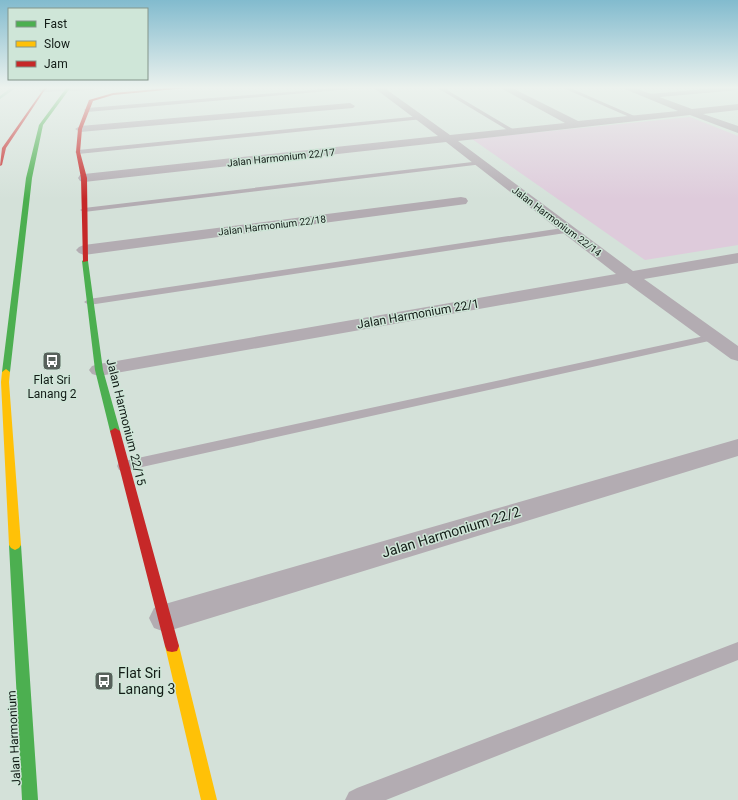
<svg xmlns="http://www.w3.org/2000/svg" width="738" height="800" font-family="Roboto,sans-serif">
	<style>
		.green { fill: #decbdb }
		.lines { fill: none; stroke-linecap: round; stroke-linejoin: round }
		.stream { fill: #8ac5a6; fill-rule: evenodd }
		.lane { fill: #b3acb2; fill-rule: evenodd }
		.street { fill: #b3acb2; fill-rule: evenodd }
		.fast { fill: #4caf50; fill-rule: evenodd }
		.slow { fill: #ffc107; fill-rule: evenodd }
		.jam { fill: #c62828; fill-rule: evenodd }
		.labels { text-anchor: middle; stroke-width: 3; stroke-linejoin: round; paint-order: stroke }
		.far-street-label { font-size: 10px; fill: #131c17; stroke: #cfe6d8 }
		.street-label { font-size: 12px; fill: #131c17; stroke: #cfe6d8 }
		.poi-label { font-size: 12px; fill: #131c17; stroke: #cfe6d8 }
		.near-street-label { font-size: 14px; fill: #131c17; stroke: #cfe6d8 }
		.near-poi-label { font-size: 14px; fill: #131c17; stroke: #cfe6d8; text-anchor: start }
	</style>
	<rect width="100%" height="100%" fill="#d4e1d9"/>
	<path class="green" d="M 690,117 L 738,136 L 738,245 L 645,260 L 472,139 Z"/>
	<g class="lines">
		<path class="stream" d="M 12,87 L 17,87 L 0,99 L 0,96 Z"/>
		<path class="lane" d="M 350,87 L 373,87 L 87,112 L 84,110 L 87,108 Z
			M 436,87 L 442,87 L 516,131 L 511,132 Z
			M 561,87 L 568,87 L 639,118 L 634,119 Z
			M 730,87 L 738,87 L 738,90 L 649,98 L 646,96 L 649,94 Z
			M 421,116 L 424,118 L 423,119 L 78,154 L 75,152 L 78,150 Z
			M 481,161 L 484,163 L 483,164 L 84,212 L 80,210 L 84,208 Z
			M 569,227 L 573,230 L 572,232 L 89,305 L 84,302 L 89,299 Z
			M 714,334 L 718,335 L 720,337 L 718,339 L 124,471 L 119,470 L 117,466 L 119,462 L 124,461 Z
			M 738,642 L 738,660 L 386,800 L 345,800 L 349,792 L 357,788 Z"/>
		<path class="street" d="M 43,87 L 97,87 L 93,90 L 40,92 L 39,90 L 40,88 Z
			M 373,87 L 383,87 L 450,135 L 565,123 L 499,87 L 510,87 L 578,121 L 678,111 L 620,87 L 632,87 L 692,109 L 738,104 L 738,110 L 703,114 L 738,126 L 738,133 L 690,115 L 458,141 L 633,271 L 738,253 L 738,263 L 644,279 L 738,346 L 738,361 L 731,359 L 627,283 L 99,376 L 92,374 L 89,370 L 92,366 L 99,364 L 616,274 L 446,142 L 84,182 L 80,181 L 78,178 L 80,175 L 84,174 L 438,136 Z
			M 350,103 L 355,106 L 353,108 L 80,132 L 75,129 L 80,126 Z
			M 461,197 L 466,198 L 468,201 L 466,204 L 84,255 L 79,253 L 76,250 L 79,247 L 84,245 Z
			M 738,439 L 738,456 L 165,632 L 154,628 L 149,618 L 154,608 L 165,604 Z"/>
		<path class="fast" d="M 67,87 L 71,87 L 43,125 L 32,178 L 10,372 L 6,375 L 2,372 L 26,178 L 39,125 Z
			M 85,259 L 88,261 L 103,370 L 120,431 L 115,434 L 110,431 L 95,370 L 82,261 Z
			M 15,540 L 19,542 L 21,545 L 38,800 L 22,800 L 9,545 L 11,542 Z"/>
		<path class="slow" d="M 6,369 L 10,372 L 9,382 L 21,545 L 19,548 L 15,550 L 11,548 L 9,545 L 1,382 L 2,372 Z
			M 172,640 L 177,641 L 179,646 L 217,800 L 201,800 L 165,646 L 167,641 Z"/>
		<path class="jam" d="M 45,87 L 49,87 L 44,91 L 6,148 L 2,165 L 0,166 L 2,148 Z
			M 180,87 L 197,87 L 113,95 L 93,101 L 82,129 L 80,152 L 87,178 L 88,261 L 83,262 L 81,178 L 76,152 L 78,129 L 89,100 L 113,93 Z
			M 115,428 L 120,431 L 179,646 L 177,651 L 172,652 L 167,651 L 165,646 L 110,431 Z"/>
	</g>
	<linearGradient id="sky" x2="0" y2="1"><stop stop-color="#82bbce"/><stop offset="0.44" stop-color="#ecf2ee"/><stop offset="1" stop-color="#ecf2ee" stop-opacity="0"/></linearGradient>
	<rect width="738" height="199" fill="url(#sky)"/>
	<defs>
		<g id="bus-square" transform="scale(1)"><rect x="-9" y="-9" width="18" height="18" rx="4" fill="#57615b" stroke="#cfe6d8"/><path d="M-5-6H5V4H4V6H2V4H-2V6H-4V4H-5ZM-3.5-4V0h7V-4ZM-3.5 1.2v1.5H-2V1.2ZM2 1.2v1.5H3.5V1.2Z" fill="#fff"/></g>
	</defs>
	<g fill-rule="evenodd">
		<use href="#bus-square" x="52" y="361"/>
		<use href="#bus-square" x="104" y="681"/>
	</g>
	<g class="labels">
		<g class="far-street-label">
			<text transform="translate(281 157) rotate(-6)" y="4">Jalan Harmonium 22/17</text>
			<text transform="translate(557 221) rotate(37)" y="4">Jalan Harmonium 22/14</text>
			<text transform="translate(272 225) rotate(-7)" y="4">Jalan Harmonium 22/18</text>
		</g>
		<g class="street-label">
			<text transform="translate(418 314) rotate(-10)" y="4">Jalan Harmonium 22/1</text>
			<text transform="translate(126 422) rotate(76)" y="4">Jalan Harmonium 22/15</text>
			<text transform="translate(14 738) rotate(-93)" y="4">Jalan Harmonium</text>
		</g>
		<g class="poi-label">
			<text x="52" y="384">Flat Sri<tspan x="52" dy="14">Lanang 2</tspan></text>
		</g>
		<g class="near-street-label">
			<text transform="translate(451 532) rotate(-17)" y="5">Jalan Harmonium 22/2</text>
		</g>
		<g class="near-poi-label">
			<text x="118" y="678">Flat Sri<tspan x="118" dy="16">Lanang 3</tspan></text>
		</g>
	</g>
	<rect x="8" y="8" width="140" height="72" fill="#cfe6d8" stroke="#84958b"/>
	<rect x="16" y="21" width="20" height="6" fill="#4caf50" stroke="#84958b"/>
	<text x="44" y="28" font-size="12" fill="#131c17">Fast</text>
	<rect x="16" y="41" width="20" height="6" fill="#ffc107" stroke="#84958b"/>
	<text x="44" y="48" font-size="12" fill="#131c17">Slow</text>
	<rect x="16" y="61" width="20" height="6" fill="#c62828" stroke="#84958b"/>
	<text x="44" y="68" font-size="12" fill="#131c17">Jam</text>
</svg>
